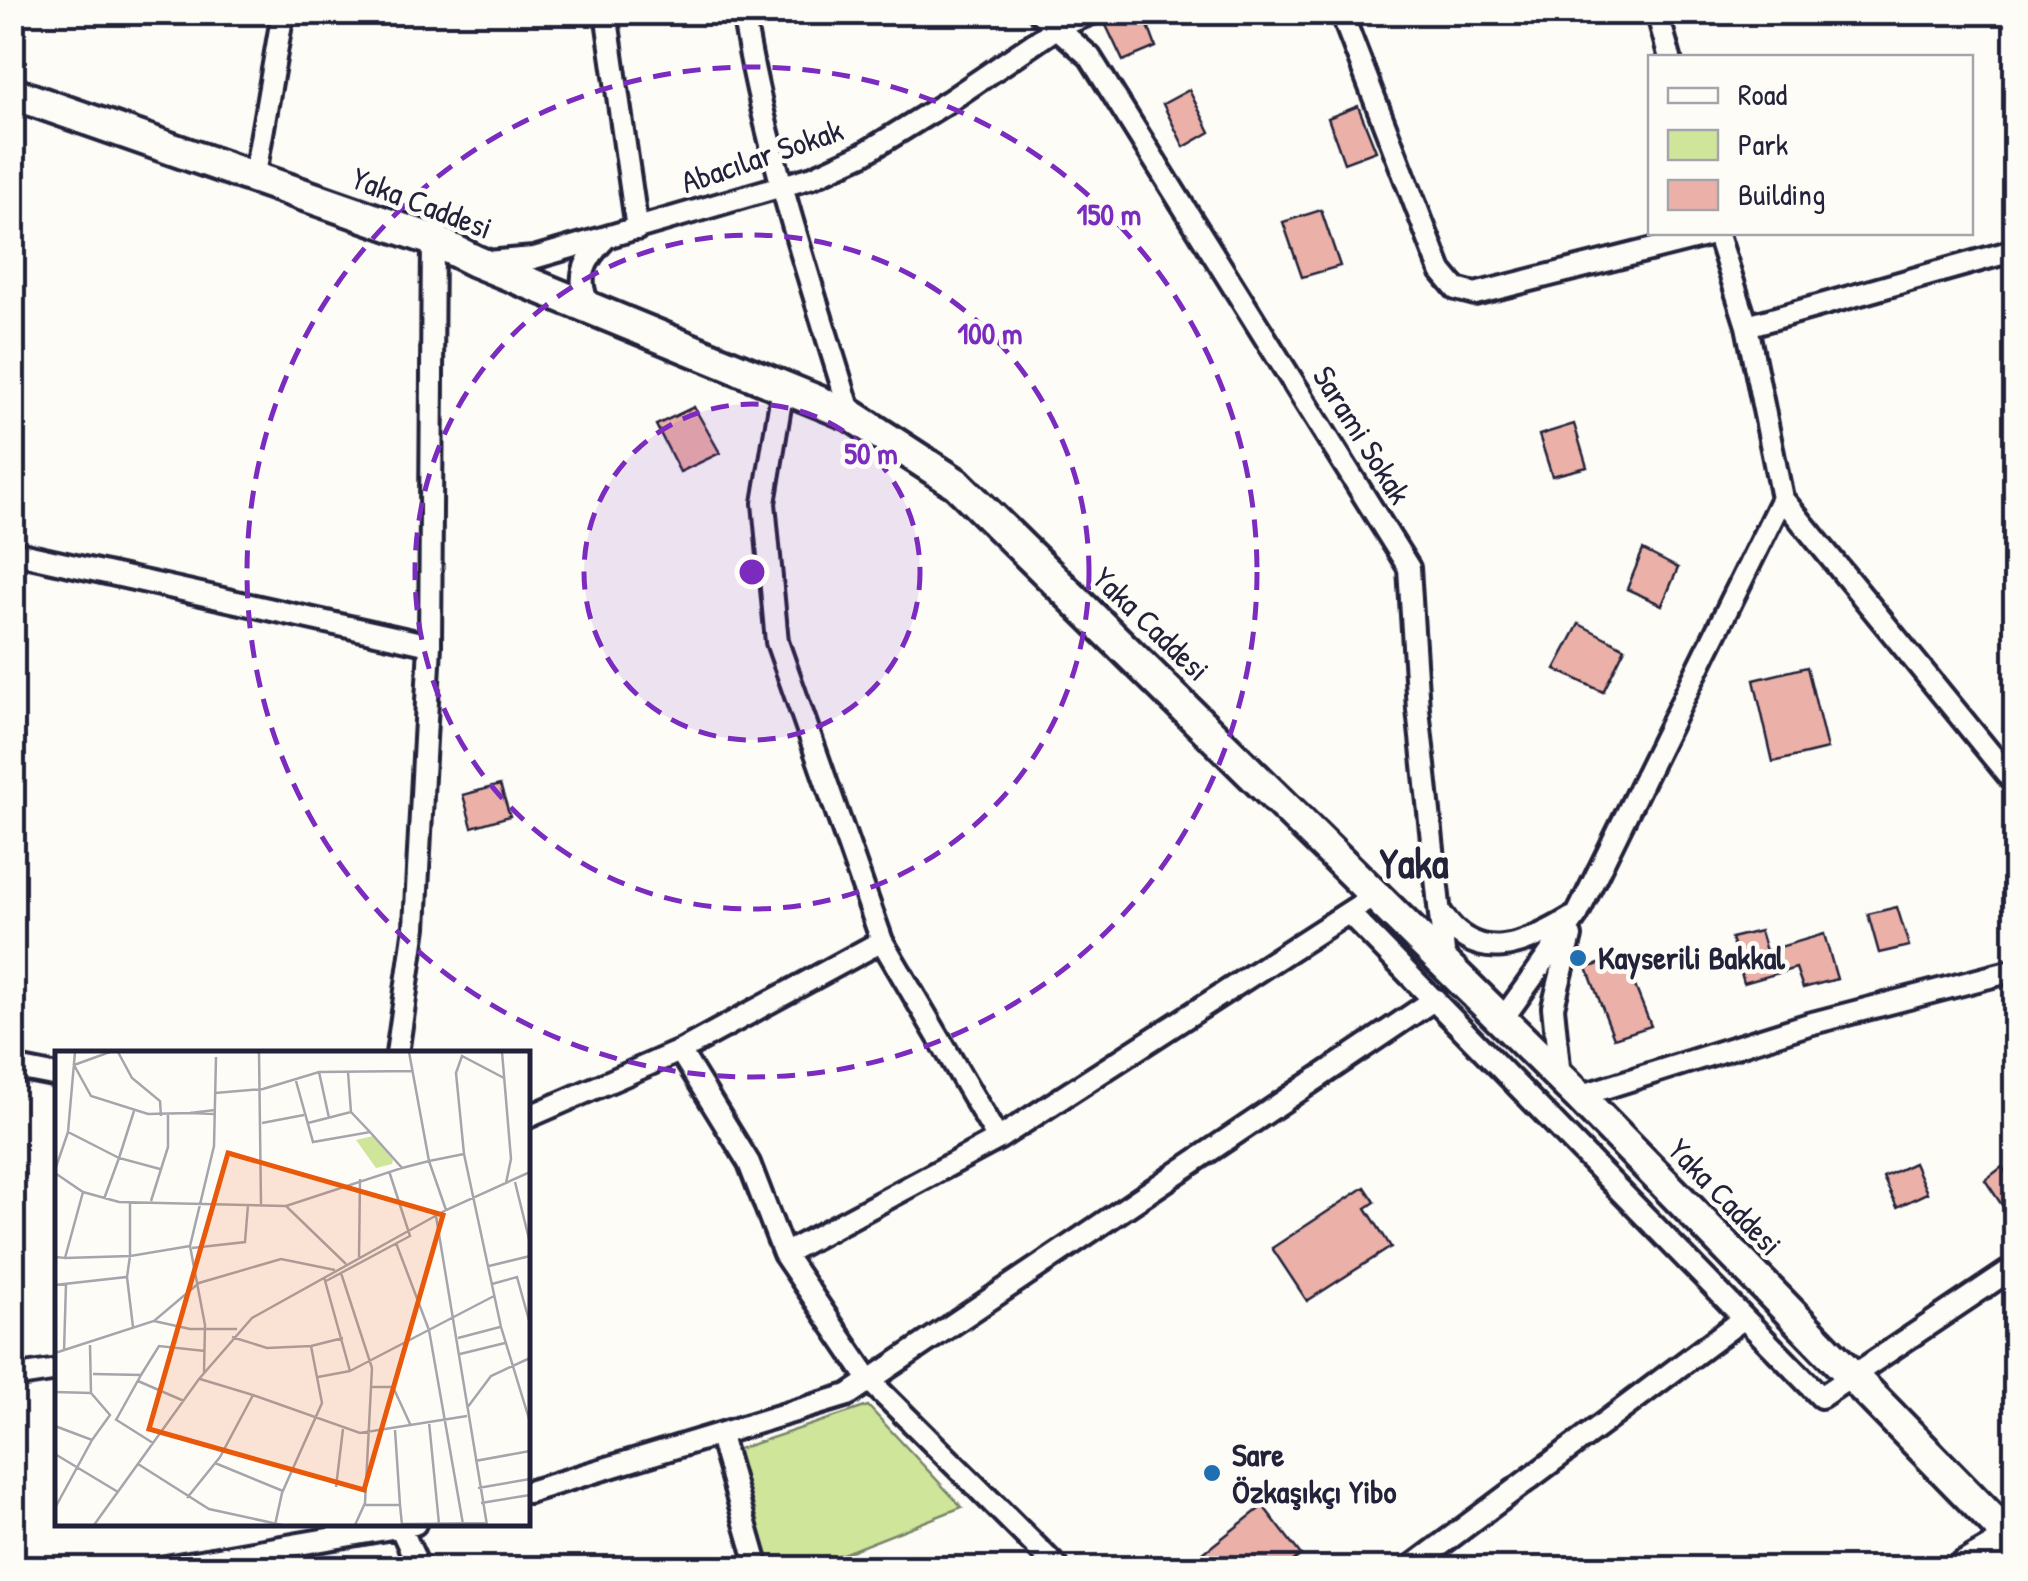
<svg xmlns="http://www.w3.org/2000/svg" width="2028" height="1581" font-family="'Patrick Hand',sans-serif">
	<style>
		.green { fill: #cee59a; stroke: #78846a; stroke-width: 2.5 }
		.building { fill: #ebb0a7; stroke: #22223b; stroke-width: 2.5 }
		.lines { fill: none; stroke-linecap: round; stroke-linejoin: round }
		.street-casing { stroke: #22223b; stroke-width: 28 }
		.secondary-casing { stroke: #22223b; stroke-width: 38 }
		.street { stroke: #fdfcf7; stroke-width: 20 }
		.secondary { stroke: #fdfcf7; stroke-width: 30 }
		.ring { fill: none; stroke: #7b2cbf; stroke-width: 5; stroke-dasharray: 18 12 }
		.poi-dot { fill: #1f6fb2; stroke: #fdfcf7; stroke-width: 4 }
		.labels { text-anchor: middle; stroke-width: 9; stroke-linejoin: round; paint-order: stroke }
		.street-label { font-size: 32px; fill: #22223b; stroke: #fdfcf7 }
		.poi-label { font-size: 32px; font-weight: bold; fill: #22223b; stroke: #fdfcf7; text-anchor: start }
		.district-label { font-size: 42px; font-weight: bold; fill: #22223b; stroke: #fdfcf7 }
		.inset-road { fill: none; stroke: #a5a5ac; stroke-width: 2.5 }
		.view { fill: #e8590c; fill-opacity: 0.15; stroke: #e8590c; stroke-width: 5 }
		.inset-edge { fill: none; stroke: #22223b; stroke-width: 5 }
		.centre { fill: #7b2cbf; stroke: #fdfcf7; stroke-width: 5 }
		.ring-label { font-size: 30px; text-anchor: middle; font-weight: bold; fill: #7b2cbf; stroke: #fdfcf7; stroke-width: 9; stroke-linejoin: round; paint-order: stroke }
	</style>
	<rect width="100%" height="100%" fill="#fdfcf7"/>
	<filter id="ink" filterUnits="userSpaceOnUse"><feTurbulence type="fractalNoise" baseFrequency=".01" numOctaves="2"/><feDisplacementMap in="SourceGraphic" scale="20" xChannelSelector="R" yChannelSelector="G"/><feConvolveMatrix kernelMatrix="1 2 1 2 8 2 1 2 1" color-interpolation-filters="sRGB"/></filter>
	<g filter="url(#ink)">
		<path class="green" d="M 868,1406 L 962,1507 L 807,1568 L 766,1568 L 735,1450 Z"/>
		<path class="building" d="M 1121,12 L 1143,12 L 1156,47 L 1123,61 L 1104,21 Z
			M 1189,90 L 1210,132 L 1184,147 L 1163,104 Z
			M 1358,106 L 1376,151 L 1344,163 L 1328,118 Z
			M 1321,210 L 1340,266 L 1302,277 L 1283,222 Z
			M 694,407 L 720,453 L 680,472 L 656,425 Z
			M 1574,424 L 1587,467 L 1552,476 L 1539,435 Z
			M 1643,550 L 1678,568 L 1662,605 L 1627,589 Z
			M 1579,624 L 1625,648 L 1603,692 L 1555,669 Z
			M 1807,667 L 1827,749 L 1773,762 L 1754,680 Z
			M 500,785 L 510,816 L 472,827 L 463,795 Z
			M 1897,907 L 1909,946 L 1879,953 L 1868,914 Z
			M 1760,931 L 1766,951 L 1824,934 L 1837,979 L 1803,988 L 1796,968 L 1744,983 L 1731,938 Z
			M 1623,956 L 1651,1026 L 1614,1038 L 1587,968 Z
			M 1914,1163 L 1927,1193 L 1897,1207 L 1883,1177 Z
			M 2002,1167 L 2016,1187 L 2016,1226 L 1985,1180 Z
			M 1365,1187 L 1375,1202 L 1366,1208 L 1391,1247 L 1307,1301 L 1272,1248 Z
			M 1263,1506 L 1301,1555 L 1284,1568 L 1184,1568 Z"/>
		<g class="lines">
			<g class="street-casing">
				<path id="street" d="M 606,12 L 637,229
					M 743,12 C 765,150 811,282 851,415
					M 1039,12 L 1090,57 L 1409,568 L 1418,709 L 1445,962
					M 1341,12 L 1441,271 L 1456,289 L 1475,294 L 1717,233
					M 1657,12 L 1670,58
					M 254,180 L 283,12
					M 487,262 L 534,258 L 813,177 L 863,154 L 949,101 L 1058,27 L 1094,12
					M 590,307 C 575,279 584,260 605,239
					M 1747,326 L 2016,250
					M 1782,498 L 2016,785
					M 12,552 L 430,645 L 433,240
					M 1349,913 L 1821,1397 L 2016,1266
					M 1441,913 C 1476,967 1525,946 1571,918
					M 882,941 L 998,1139
					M 1502,1020 L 1577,915 L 1782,498 L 1747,326 L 1717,232
					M 680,1051 L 749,1163 L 784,1254
					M 397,1054 L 415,927 L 430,645
					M 12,1067 L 58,1076
					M 1560,1077 L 1553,1007 L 1571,936
					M 1579,1096 L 1809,1024 L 2016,970
					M 528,1117 L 680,1051 L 882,941 L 777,642 L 764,503 L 783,388
					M 12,1377 L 58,1370
					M 720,1436 L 758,1568
					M 528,1492 L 848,1395 L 1435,999
					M 399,1524 L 419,1568
					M 160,1568 L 415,1524
					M 1058,1568 L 870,1381 L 784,1254 L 998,1139 L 1377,894
					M 1410,1568 L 1744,1318"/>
			</g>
			<g class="secondary-casing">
				<path id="secondary" d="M 12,93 L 433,240 L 475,261 L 851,415 L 957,484 L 1579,1096 L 2016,1544
					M 1963,1568 L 2011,1540"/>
			</g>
			<use href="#street" class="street"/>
			<use href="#secondary" class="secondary"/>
		</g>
	</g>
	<circle cx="752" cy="572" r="168" fill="#7b2cbf" fill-opacity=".12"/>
	<g class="ring">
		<circle cx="752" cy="572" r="168"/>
		<circle cx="752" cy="572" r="337"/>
		<circle cx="752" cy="572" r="505"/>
	</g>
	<g class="poi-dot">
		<circle cx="1578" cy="958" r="10"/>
		<circle cx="1212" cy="1473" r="10"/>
	</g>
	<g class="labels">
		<g class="street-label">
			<text transform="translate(762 156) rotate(-19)" y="11">Abacılar Sokak</text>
			<text transform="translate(422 203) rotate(21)" y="11">Yaka Caddesi</text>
			<text transform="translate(1362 435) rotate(58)" y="11">Sarami Sokak</text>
			<text transform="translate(1151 624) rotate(44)" y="11">Yaka Caddesi</text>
			<text transform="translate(1725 1197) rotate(46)" y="11">Yaka Caddesi</text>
		</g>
		<g class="poi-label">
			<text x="1598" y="969">Kayserili Bakkal</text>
			<text x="1232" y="1466">Sare<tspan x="1232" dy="37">Özkaşıkçı Yibo</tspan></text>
		</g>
		<g class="district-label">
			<text x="1414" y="878">Yaka</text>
		</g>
	</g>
	<g transform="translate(55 1051)">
		<rect width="475" height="475" fill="#fdfcf7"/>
		<path d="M 318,85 L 338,109 L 337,113 L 321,117 L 301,89 Z" fill="#cee59a"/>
		<path class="inset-road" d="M 55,1 L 19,14 L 36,45 L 93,63 L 135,62M 63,1 L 77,27 L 105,50 L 106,65M 204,1 L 206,153M 354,1 L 374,110 L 409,103 L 401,22 L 407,5 L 449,27M 447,1 L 456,108 L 451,132M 264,21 L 274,67M 293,21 L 296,61 L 315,81M 160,42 L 208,38 L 264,21 L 357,20M 160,59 L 135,62 L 160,63M 79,60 L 64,107 L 105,118M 207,72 L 249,64M 253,72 L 296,61M 13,81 L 20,1M 409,103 L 446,276 L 475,371M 347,117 L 374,110 L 391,159M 0,119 L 13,81 L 64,107 L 49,148M 0,122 L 28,141 L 64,151 L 231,155 L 291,213M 460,131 L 475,192M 96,150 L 113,96 L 113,64M 231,155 L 347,117 L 315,81 L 258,91 L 241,30M 381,165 L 432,474M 341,192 L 374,279 L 408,473M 137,197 L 190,191 L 193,154M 0,206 L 10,207 L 28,141M 304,206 L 305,128M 10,207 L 75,205 L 75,152M 434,215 L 475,205M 286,222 L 317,317 L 310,452 L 300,474M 72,226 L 75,205 L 135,195M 269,226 L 295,320 L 439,245M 271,230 L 355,185 L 334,120M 437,233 L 462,226 L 475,273M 0,234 L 72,226 L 78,276M 99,270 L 135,278 L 182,278M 177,286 L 212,297 L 256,295 L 267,352 L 227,442 L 220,474M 403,287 L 445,276M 35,294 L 36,342M 256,295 L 288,287M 9,300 L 11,233M 0,302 L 99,270 L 144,232 L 226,208 L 280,219M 405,303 L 450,292M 149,322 L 150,274 L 135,195 L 159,95 L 161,6M 38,323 L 86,324 L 61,369M 86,324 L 104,295 L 150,300M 263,326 L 295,320M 83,330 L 129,350M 317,336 L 338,336 L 356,375M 0,341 L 36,342 L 55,364 L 37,389 L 0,375M 198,344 L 305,382 L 412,365M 412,357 L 436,325 L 475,307M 60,368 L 98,392M 374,371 L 384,473M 340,379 L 345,454M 0,403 L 63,441M 420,410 L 475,400M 160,412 L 228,440M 83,413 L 154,458 L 227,474M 281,436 L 288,378M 423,437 L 475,428M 132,447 L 165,406 L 198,344 L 145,328M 426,452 L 475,444M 310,454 L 345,454 L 347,474M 0,457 L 37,389M 347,473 L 432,472M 39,474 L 144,328 L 197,267 L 391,159 L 475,121"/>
		<path class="view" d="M 173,102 L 388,164 L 309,439 L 94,378 Z"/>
		<rect width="475" height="475" class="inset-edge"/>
	</g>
	<circle cx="752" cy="572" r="15" class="centre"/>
	<g class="ring-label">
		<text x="1109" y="225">150 m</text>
		<text x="990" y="344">100 m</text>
		<text x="871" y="464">50 m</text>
	</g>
	<rect width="2028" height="1581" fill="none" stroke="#fdfcf7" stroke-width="50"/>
	<rect x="25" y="25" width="1978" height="1531" fill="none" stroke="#22223b" stroke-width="4" filter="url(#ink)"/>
	<rect x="1648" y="55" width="325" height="180" fill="#fdfcf7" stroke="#a5a5ac" stroke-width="2.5"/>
	<rect x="1668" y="88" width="50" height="15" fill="#fdfcf7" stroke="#a5a5ac" stroke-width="2.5"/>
	<text x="1738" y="105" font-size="30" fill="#22223b">Road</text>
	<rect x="1668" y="130" width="50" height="30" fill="#cee59a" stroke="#a5a5ac" stroke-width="2.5"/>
	<text x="1738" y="155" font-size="30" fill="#22223b">Park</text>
	<rect x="1668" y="180" width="50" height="30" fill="#ebb0a7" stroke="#a5a5ac" stroke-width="2.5"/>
	<text x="1738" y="205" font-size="30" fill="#22223b">Building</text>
</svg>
